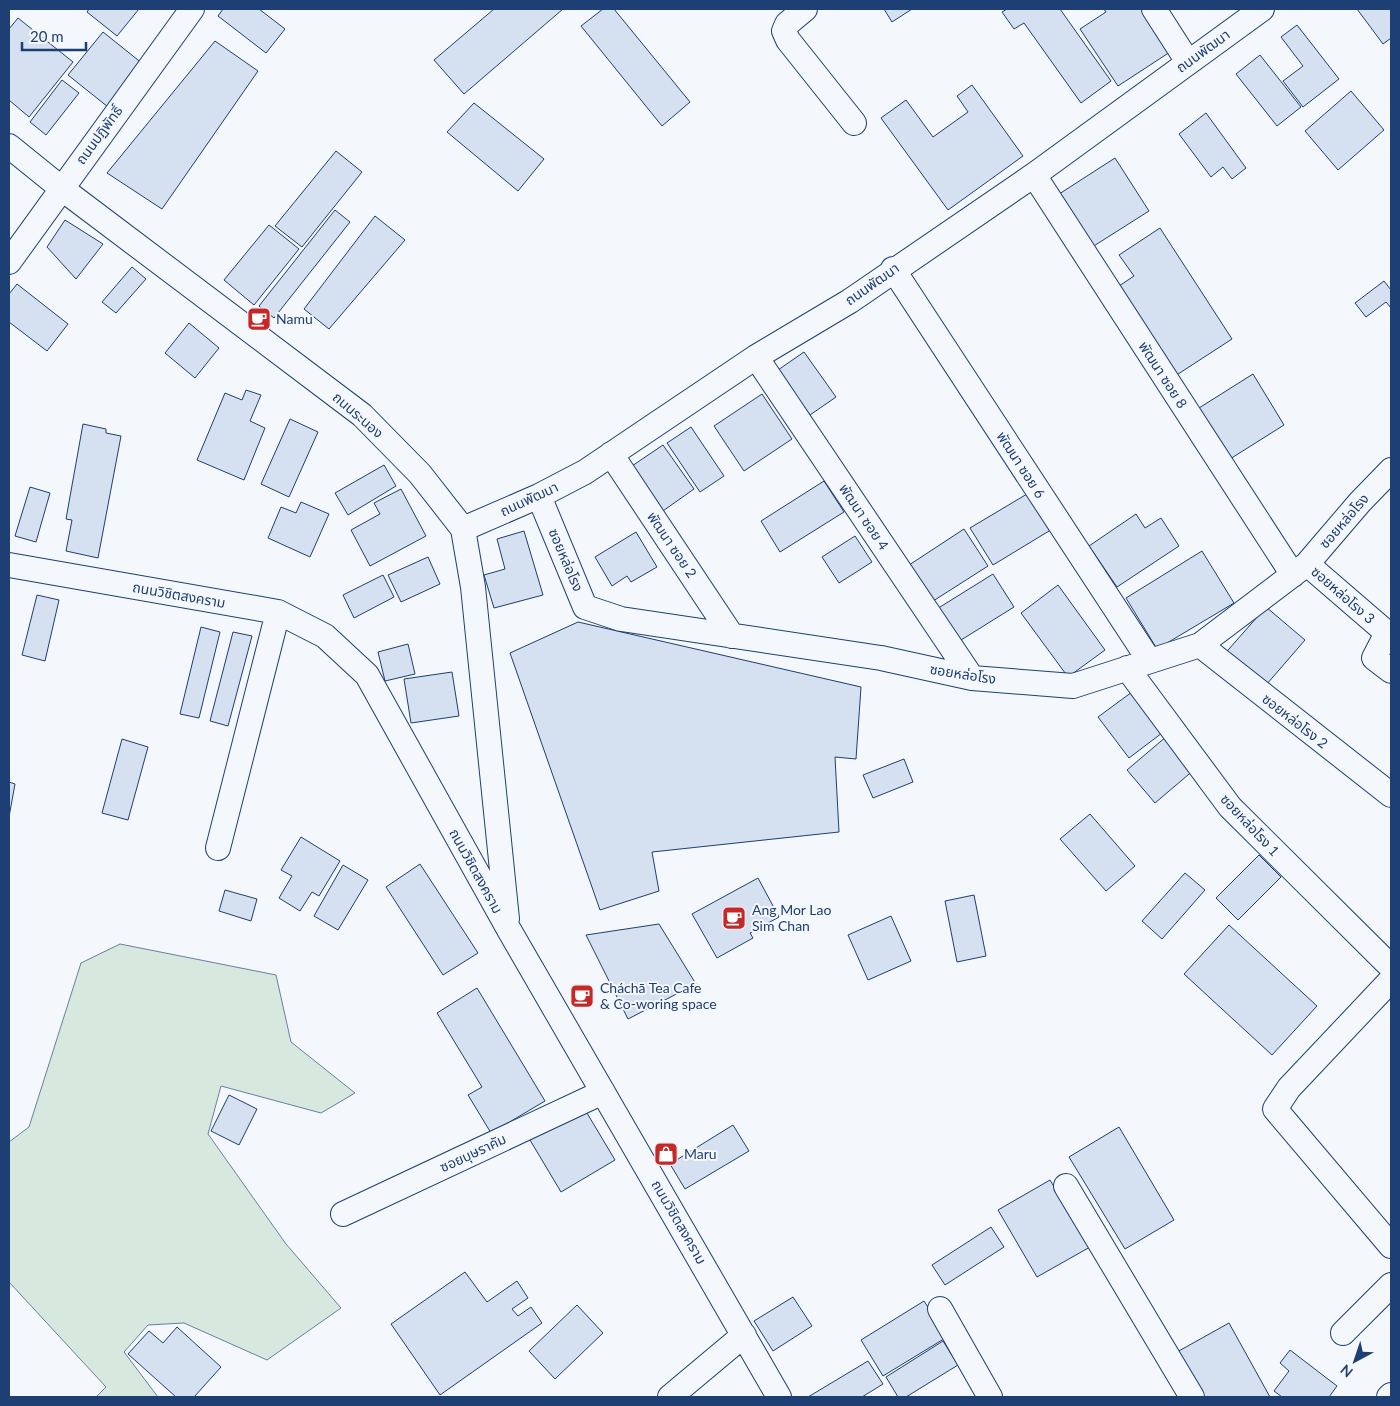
<svg xmlns="http://www.w3.org/2000/svg" width="1400" height="1406" font-family="Lato,'Noto Sans Thai',sans-serif">
	<style>
		.green { fill: #d7e8df; stroke: #687fa3 }
		.building { fill: #d5e0f0; stroke: #1d3f73 }
		.lines { fill: none; stroke-linecap: round; stroke-linejoin: round }
		.minor-casing { stroke: #1d3f73; stroke-width: 26 }
		.minor { stroke: #f4f7fb; stroke-width: 24 }
		.labels { text-anchor: middle; stroke-width: 4; stroke-linejoin: round; paint-order: stroke }
		.street-label { font-size: 14px; fill: #1d3f73; stroke: #f4f7fb }
		.poi-label { font-size: 14px; fill: #1d3f73; stroke: #f4f7fb; text-anchor: start }
	</style>
	<rect width="100%" height="100%" fill="#f4f7fb"/>
	<path class="green" d="M 120,944 L 276,975 L 291,1042 L 355,1093 L 321,1113 L 221,1086 L 208,1134 L 286,1244 L 341,1308 L 267,1360 L 184,1323 L 148,1325 L 124,1352 L 158,1397 L 96,1397 L 106,1387 L 9,1282 L 9,1142 L 29,1127 L 81,963 Z"/>
	<path class="building" d="M 89,9 L 139,9 L 117,36 L 87,12 Z
		M 223,9 L 259,9 L 285,29 L 266,53 L 218,16 Z
		M 494,9 L 563,9 L 464,94 L 434,60 Z
		M 603,9 L 614,9 L 690,102 L 662,126 L 581,26 Z
		M 884,9 L 912,9 L 892,22 Z
		M 1007,9 L 1060,9 L 1111,81 L 1081,103 L 1024,23 L 1014,29 L 1002,12 Z
		M 1104,9 L 1142,9 L 1170,52 L 1118,86 L 1080,29 L 1106,12 Z
		M 1357,9 L 1391,9 L 1391,38 L 1383,44 Z
		M 18,18 L 73,62 L 29,117 L 9,100 L 9,29 Z
		M 1297,25 L 1339,79 L 1303,107 L 1283,81 L 1303,66 L 1281,37 Z
		M 103,32 L 143,64 L 108,107 L 68,75 Z
		M 215,41 L 258,71 L 162,209 L 107,173 Z
		M 1260,55 L 1301,107 L 1277,126 L 1236,74 Z
		M 62,80 L 79,93 L 46,135 L 30,122 Z
		M 972,85 L 1023,156 L 948,210 L 881,118 L 906,100 L 933,137 L 968,112 L 957,96 Z
		M 1351,91 L 1384,130 L 1338,170 L 1305,131 Z
		M 474,103 L 544,159 L 518,191 L 447,132 Z
		M 1206,113 L 1246,168 L 1232,179 L 1223,167 L 1211,177 L 1179,134 Z
		M 336,151 L 362,172 L 302,247 L 275,226 Z
		M 1115,158 L 1149,211 L 1089,249 L 1056,196 Z
		M 335,210 L 350,222 L 274,318 L 259,306 Z
		M 375,216 L 405,240 L 329,329 L 304,309 Z
		M 65,220 L 103,244 L 76,279 L 47,247 Z
		M 269,225 L 299,249 L 254,305 L 224,280 Z
		M 1160,228 L 1232,339 L 1172,378 L 1113,290 L 1134,276 L 1119,255 Z
		M 132,267 L 146,279 L 116,313 L 102,302 Z
		M 1384,281 L 1391,290 L 1391,308 L 1386,302 L 1366,317 L 1355,303 Z
		M 17,284 L 68,324 L 47,351 L 9,322 L 9,294 Z
		M 189,323 L 219,348 L 195,378 L 165,353 Z
		M 804,352 L 836,397 L 810,415 L 778,370 Z
		M 1253,374 L 1284,425 L 1230,459 L 1199,408 Z
		M 246,390 L 261,395 L 250,421 L 265,428 L 244,480 L 197,460 L 225,393 L 242,400 Z
		M 762,394 L 792,439 L 744,471 L 714,426 Z
		M 290,419 L 318,432 L 289,497 L 261,484 Z
		M 83,424 L 106,429 L 106,433 L 121,436 L 98,558 L 66,551 L 72,520 L 66,519 Z
		M 691,427 L 724,476 L 700,492 L 667,443 Z
		M 663,445 L 694,489 L 660,513 L 629,468 Z
		M 384,465 L 396,486 L 348,515 L 335,493 Z
		M 824,481 L 844,512 L 780,552 L 761,521 Z
		M 30,487 L 50,493 L 36,542 L 15,536 Z
		M 401,489 L 426,536 L 370,566 L 351,530 L 380,514 L 374,503 Z
		M 1032,491 L 1054,528 L 993,565 L 970,528 Z
		M 301,502 L 329,514 L 310,557 L 268,538 L 281,507 L 296,513 Z
		M 1136,514 L 1145,528 L 1161,518 L 1179,546 L 1117,587 L 1089,546 Z
		M 964,529 L 988,566 L 930,603 L 906,567 Z
		M 524,531 L 543,595 L 494,608 L 484,575 L 505,569 L 497,539 Z
		M 636,532 L 657,567 L 631,582 L 627,576 L 612,586 L 595,557 Z
		M 855,536 L 872,562 L 839,583 L 822,557 Z
		M 1202,551 L 1234,603 L 1157,649 L 1126,598 Z
		M 428,557 L 440,584 L 401,602 L 388,575 Z
		M 993,574 L 1014,607 L 953,645 L 932,612 Z
		M 383,575 L 394,597 L 354,618 L 343,595 Z
		M 1058,585 L 1105,650 L 1068,677 L 1021,613 Z
		M 37,595 L 59,600 L 45,661 L 22,655 Z
		M 1266,607 L 1305,640 L 1260,692 L 1221,658 Z
		M 578,622 L 861,687 L 856,759 L 835,757 L 839,832 L 652,852 L 659,891 L 600,910 L 510,653 Z
		M 201,627 L 220,632 L 199,718 L 180,714 Z
		M 233,632 L 252,636 L 228,726 L 210,721 Z
		M 408,644 L 415,674 L 385,681 L 378,652 Z
		M 452,672 L 459,716 L 411,723 L 404,679 Z
		M 1132,692 L 1162,733 L 1129,758 L 1098,717 Z
		M 1167,736 L 1195,769 L 1155,803 L 1127,770 Z
		M 122,739 L 148,747 L 128,820 L 102,813 Z
		M 904,759 L 913,782 L 873,798 L 863,775 Z
		M 9,782 L 15,784 L 9,817 Z
		M 1090,814 L 1135,866 L 1106,891 L 1060,839 Z
		M 301,837 L 340,861 L 319,896 L 312,892 L 300,911 L 279,898 L 292,876 L 281,870 Z
		M 1259,855 L 1281,877 L 1238,920 L 1216,898 Z
		M 420,864 L 478,953 L 443,975 L 386,887 Z
		M 343,865 L 368,880 L 338,930 L 314,916 Z
		M 1185,873 L 1205,890 L 1162,939 L 1142,921 Z
		M 758,878 L 779,917 L 750,933 L 753,938 L 717,958 L 692,914 Z
		M 225,890 L 257,899 L 251,921 L 219,911 Z
		M 974,895 L 986,956 L 957,962 L 945,901 Z
		M 891,916 L 911,961 L 868,980 L 848,935 Z
		M 659,924 L 696,984 L 628,1019 L 586,935 Z
		M 1229,925 L 1317,1006 L 1272,1055 L 1184,974 Z
		M 477,988 L 545,1101 L 491,1133 L 468,1095 L 482,1087 L 437,1013 Z
		M 229,1095 L 257,1109 L 239,1145 L 211,1131 Z
		M 584,1108 L 615,1160 L 561,1192 L 530,1140 Z
		M 733,1125 L 749,1151 L 685,1189 L 670,1164 Z
		M 1119,1127 L 1174,1220 L 1125,1249 L 1069,1157 Z
		M 1050,1180 L 1090,1247 L 1037,1277 L 998,1210 Z
		M 991,1227 L 1004,1247 L 945,1285 L 932,1265 Z
		M 465,1272 L 487,1302 L 517,1281 L 528,1298 L 512,1309 L 518,1316 L 531,1307 L 542,1323 L 440,1395 L 391,1324 Z
		M 793,1297 L 812,1326 L 773,1351 L 754,1321 Z
		M 924,1301 L 947,1337 L 883,1376 L 861,1340 Z
		M 577,1305 L 603,1333 L 555,1379 L 529,1351 Z
		M 1229,1323 L 1270,1397 L 1202,1397 L 1177,1352 Z
		M 177,1327 L 221,1367 L 194,1397 L 176,1397 L 128,1354 L 149,1331 L 163,1343 Z
		M 943,1341 L 958,1365 L 906,1397 L 898,1397 L 886,1377 Z
		M 1290,1350 L 1337,1386 L 1329,1397 L 1282,1397 L 1274,1391 L 1289,1371 L 1280,1363 Z
		M 868,1361 L 883,1384 L 862,1397 L 808,1397 Z"/>
	<g class="lines">
		<g class="minor-casing">
			<path id="minor" d="M 805,9 L 787,24 L 784,31 L 788,40 L 854,123
				M 1154,9 L 1188,62
				M 9,146 L 61,188 L 362,415 L 420,474 L 463,529 L 473,587 L 507,919
				M 1034,175 L 1293,575
				M 9,262 L 192,9
				M 893,269 L 1149,660
				M 756,357 L 972,678
				M 611,454 L 732,636
				M 539,496 L 585,607 L 621,619 L 881,658 L 972,678 L 1073,686 L 1200,645 L 1307,564 L 1360,502 L 1391,470
				M 463,529 L 539,496 L 585,472 L 756,357 L 850,301 L 1034,175 L 1262,9
				M 1307,564 L 1387,633 L 1374,658 L 1391,671
				M 9,565 L 278,612 L 325,636 L 367,675 L 508,928 L 779,1397
				M 1200,645 L 1391,795
				M 1127,668 L 1230,807 L 1391,967
				M 218,848 L 278,612
				M 1391,980 L 1289,1088 L 1275,1109 L 1391,1246
				M 1066,1186 L 1192,1397
				M 343,1214 L 603,1092
				M 940,1309 L 990,1397
				M 1343,1333 L 1391,1285
				M 670,1397 L 744,1335
				M 1389,1397 L 1391,1395"/>
		</g>
		<use href="#minor" class="minor"/>
	</g>
	<defs>
		<g id="cafe-square" transform="scale(1.25)"><rect x="-9" y="-9" width="18" height="18" rx="4" fill="#c62828" stroke="#f4f7fb"/><path d="M-5.5-4.5H6V0H3Q3 3.5 0 3.5H-2.5Q-5.5 3.5-5.5 0ZM3-3.2v2h1.7v-2ZM-6 4.5H4V6H-6Z" fill="#fff"/></g>
		<g id="shop-square" transform="scale(1.25)"><rect x="-9" y="-9" width="18" height="18" rx="4" fill="#c62828" stroke="#f4f7fb"/><path d="M-5-2.5h2.3a2.7 3.5 0 0 1 5.4 0H5L5.5 6h-11ZM-1.5-2.5h3a1.5 2.3 0 0 0-3 0Z" fill="#fff"/></g>
	</defs>
	<g fill-rule="evenodd">
		<use href="#cafe-square" x="259" y="319"/>
		<use href="#cafe-square" x="734" y="918"/>
		<use href="#cafe-square" x="582" y="996"/>
		<use href="#shop-square" x="666" y="1154"/>
	</g>
	<g class="labels">
		<g class="street-label">
			<text transform="translate(1203 51) rotate(-36)" y="5">ถนนพัฒนา</text>
			<text transform="translate(99 135) rotate(-54)" y="5">ถนนปฏิพัทธิ์</text>
			<text transform="translate(872 284) rotate(-35)" y="5">ถนนพัฒนา</text>
			<text transform="translate(1163 375) rotate(57)" y="5">พัฒนา ซอย 8</text>
			<text transform="translate(358 415) rotate(41)" y="5">ถนนระนอง</text>
			<text transform="translate(1021 465) rotate(57)" y="5">พัฒนา ซอย 6</text>
			<text transform="translate(529 499) rotate(-25)" y="5">ถนนพัฒนา</text>
			<text transform="translate(864 517) rotate(56)" y="5">พัฒนา ซอย 4</text>
			<text transform="translate(1344 521) rotate(-49)" y="5">ซอยหล่อโรง</text>
			<text transform="translate(672 545) rotate(56)" y="5">พัฒนา ซอย 2</text>
			<text transform="translate(566 560) rotate(67)" y="5">ซอยหล่อโรง</text>
			<text transform="translate(179 595) rotate(10)" y="5">ถนนวิชิตสงคราม</text>
			<text transform="translate(1343 595) rotate(41)" y="5">ซอยหล่อโรง 3</text>
			<text transform="translate(963 674) rotate(9)" y="5">ซอยหล่อโรง</text>
			<text transform="translate(1295 721) rotate(38)" y="5">ซอยหล่อโรง 2</text>
			<text transform="translate(1250 825) rotate(47)" y="5">ซอยหล่อโรง 1</text>
			<text transform="translate(476 871) rotate(61)" y="5">ถนนวิชิตสงคราม</text>
			<text transform="translate(473 1153) rotate(-25)" y="5">ซอยบุษราคัม</text>
			<text transform="translate(679 1222) rotate(60)" y="5">ถนนวิชิตสงคราม</text>
		</g>
		<g class="poi-label">
			<text x="276" y="324">Namu</text>
			<text x="752" y="915">Ang Mor Lao<tspan x="752" dy="16">Sim Chan</tspan></text>
			<text x="600" y="993">Cháchā Tea Cafe<tspan x="600" dy="16">&amp; Co-woring space</tspan></text>
			<text x="684" y="1159">Maru</text>
		</g>
	</g>
	<rect width="1400" height="1406" fill="none" stroke="#1d3f73" stroke-width="20"/>
	<g transform="translate(1355 1361) rotate(220)" stroke="#f4f7fb" stroke-width="4" paint-order="stroke">
	<path d="M0-4L9 19L0 12L-9 19Z" fill="#1d3f73"/>
	<text y="-8" font-size="14" font-weight="bold" text-anchor="middle" fill="#1d3f73">N</text>
	</g>
	<path d="M22 42v8h64v-8" fill="none" stroke="#1d3f73" stroke-width="2.5"/>
	<text x="30" y="42" font-size="15" fill="#1d3f73" stroke="#f4f7fb" stroke-width="4" paint-order="stroke">20 m</text>
</svg>
